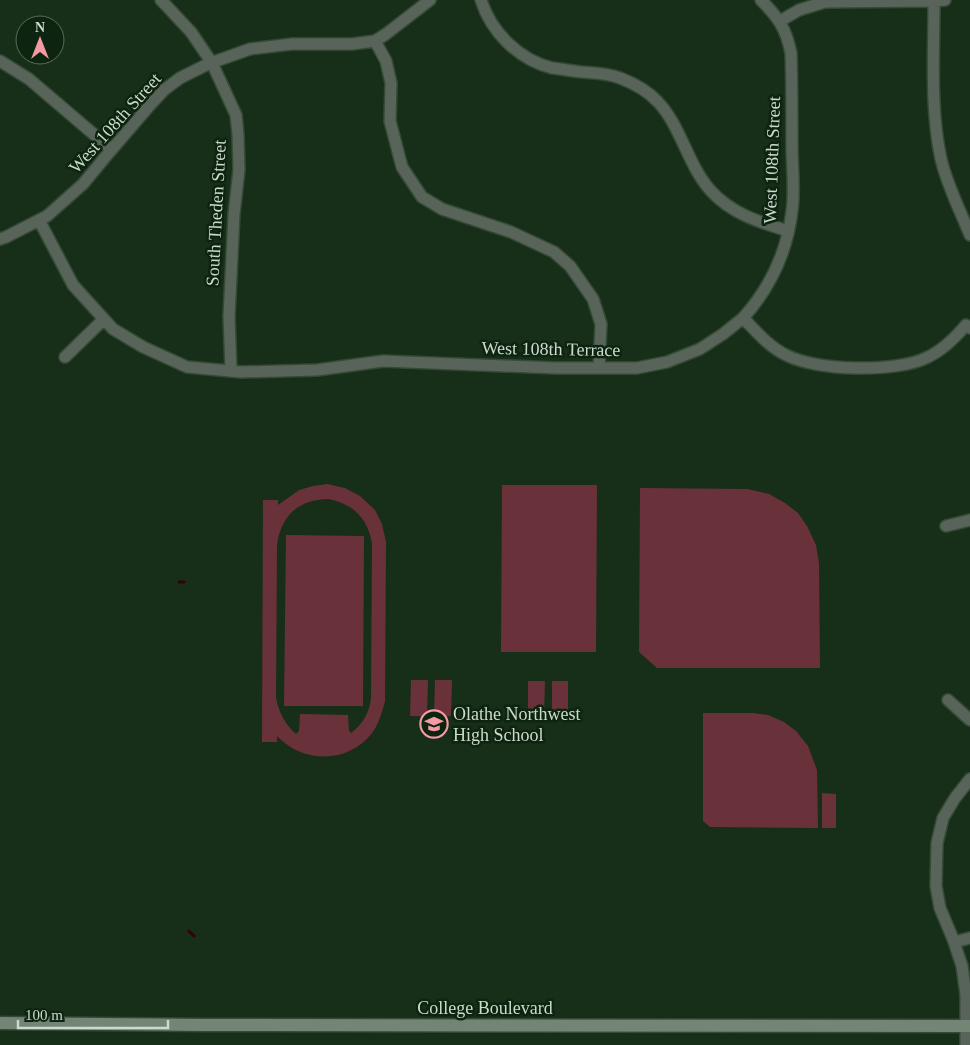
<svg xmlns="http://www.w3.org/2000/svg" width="970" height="1045" font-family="'Times New Roman',serif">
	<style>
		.green { fill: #69323a; fill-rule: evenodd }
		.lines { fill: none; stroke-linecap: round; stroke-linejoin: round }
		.stream { stroke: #33000b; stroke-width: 3 }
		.minor-casing { stroke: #344a36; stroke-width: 14 }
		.secondary-casing { stroke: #344a36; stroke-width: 15 }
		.minor { stroke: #586359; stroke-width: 11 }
		.secondary { stroke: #738574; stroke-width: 12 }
		.labels { text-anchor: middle; stroke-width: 5; stroke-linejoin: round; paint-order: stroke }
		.street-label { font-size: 18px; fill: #ccdacc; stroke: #0d2410 }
		.poi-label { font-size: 18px; fill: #ccdacc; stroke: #0d2410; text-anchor: start }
	</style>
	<rect width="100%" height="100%" fill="#172e19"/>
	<path class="green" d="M 327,484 L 345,488 L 360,496 L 375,510 L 382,524 L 386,542 L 385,701 C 382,712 379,724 372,733 C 353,758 319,763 292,748 C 287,745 282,741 277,736 L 277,742 L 262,742 L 263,500 L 278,500 L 278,505 L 299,490 L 313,486 ZM 328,499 C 353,504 367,517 372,543 L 371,699 C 369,713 363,724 351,733 L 349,731 L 348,715 L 300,714 L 299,731 L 296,734 C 285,724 279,713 276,698 L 277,544 C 282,514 299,500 328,499 Z
		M 502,485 L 597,485 L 596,652 L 501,652 Z
		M 640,488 L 747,489 L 769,494 L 785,503 L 798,513 L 807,526 L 816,545 L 819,563 L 820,668 L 657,668 L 639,652 Z
		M 286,535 L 364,536 L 363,706 L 284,706 Z
		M 411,680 L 428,680 L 427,716 L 410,716 Z
		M 435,680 L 452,680 L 451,716 L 434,716 Z
		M 528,681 L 545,681 L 544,716 L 528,716 Z
		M 552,681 L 568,681 L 568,717 L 552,716 Z
		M 703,713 L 753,713 L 768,715 L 784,722 L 796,731 L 808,746 L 817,770 L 818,828 L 710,827 L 703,821 Z
		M 822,793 L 836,794 L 836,828 L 822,828 Z"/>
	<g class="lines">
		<path class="stream" d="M 179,582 L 184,582
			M 189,931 L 194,936"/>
		<g class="minor-casing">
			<path id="minor" d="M 161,0 L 191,32 L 212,63 L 236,115 L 238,135 L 239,170 L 234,214 L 231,277 L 229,316 L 231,371
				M 481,0 C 491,32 519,60 552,68 C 562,69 572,71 582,72 C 595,73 608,73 620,78 C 633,83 649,92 658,102 C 681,126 688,166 711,191 C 732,214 759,222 788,231
				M 934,1 C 934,53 930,109 941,159 C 947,185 960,210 970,235
				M 780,21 L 799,10 L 825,2 L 934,1 L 945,0
				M 375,41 L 386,61 L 391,83 L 390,121 L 402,167 L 422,197 L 442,209 L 511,232 L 554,252 L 570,266 L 593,299 L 601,324 L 599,368
				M 0,61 L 29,79 L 111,149
				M 39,220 L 73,285 L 113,329 L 143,347 L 187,367 L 241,372 L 317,370 L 383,361 L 556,368 L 637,368 L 667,362 L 700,349 L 723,334 L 743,318 C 756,331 769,347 786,355 C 816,371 898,373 928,357 C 943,350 955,338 966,325 L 970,328
				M 0,239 L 6,237 L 47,216 L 83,184 L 107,155 L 151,104 L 164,90 L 180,78 L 208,64 L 250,49 L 292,44 L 352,44 L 375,41 L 386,34 L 430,0
				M 743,318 C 771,287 787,252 792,211 C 795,190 792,167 792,146 C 792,115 792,84 791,53 C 786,29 779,18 761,0
				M 65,357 L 104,319
				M 946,526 L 970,520
				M 948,700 L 970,720
				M 954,942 L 970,938
				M 966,1045 L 966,995 L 962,966 L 953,939 L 940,908 L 936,886 L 937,843 L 943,818 L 955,798 L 970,779"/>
		</g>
		<g class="secondary-casing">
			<path id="secondary" d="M 0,1023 L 204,1025 L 970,1026"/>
		</g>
		<use href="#minor" class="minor"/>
		<use href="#secondary" class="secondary"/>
	</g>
	<defs>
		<g id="school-ring" transform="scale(1.4375)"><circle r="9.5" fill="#0d2410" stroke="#f49aa5" stroke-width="1.5"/><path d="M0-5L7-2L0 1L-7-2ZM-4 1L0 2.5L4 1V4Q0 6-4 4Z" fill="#f49aa5"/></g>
	</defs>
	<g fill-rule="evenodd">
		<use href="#school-ring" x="434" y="724"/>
	</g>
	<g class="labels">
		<g class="street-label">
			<text transform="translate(115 123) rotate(-48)" y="6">West 108th Street</text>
			<text transform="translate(772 160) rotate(-88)" y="6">West 108th Street</text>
			<text transform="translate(216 213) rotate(-87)" y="6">South Theden Street</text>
			<text transform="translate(551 349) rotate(1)" y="6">West 108th Terrace</text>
			<text x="485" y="1014">College Boulevard</text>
		</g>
		<g class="poi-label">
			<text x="453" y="720">Olathe Northwest<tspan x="453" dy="21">High School</tspan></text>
		</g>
	</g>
	<g transform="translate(40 40)"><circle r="24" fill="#0d2410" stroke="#596d5b"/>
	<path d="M0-4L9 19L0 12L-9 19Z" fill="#f49aa5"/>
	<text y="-8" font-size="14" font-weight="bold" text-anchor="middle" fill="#ccdacc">N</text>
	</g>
	<path d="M18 1020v8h150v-8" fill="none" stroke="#ccdacc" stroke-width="2.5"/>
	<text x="25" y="1020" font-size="15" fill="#ccdacc" stroke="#0d2410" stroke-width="4" paint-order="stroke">100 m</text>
</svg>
